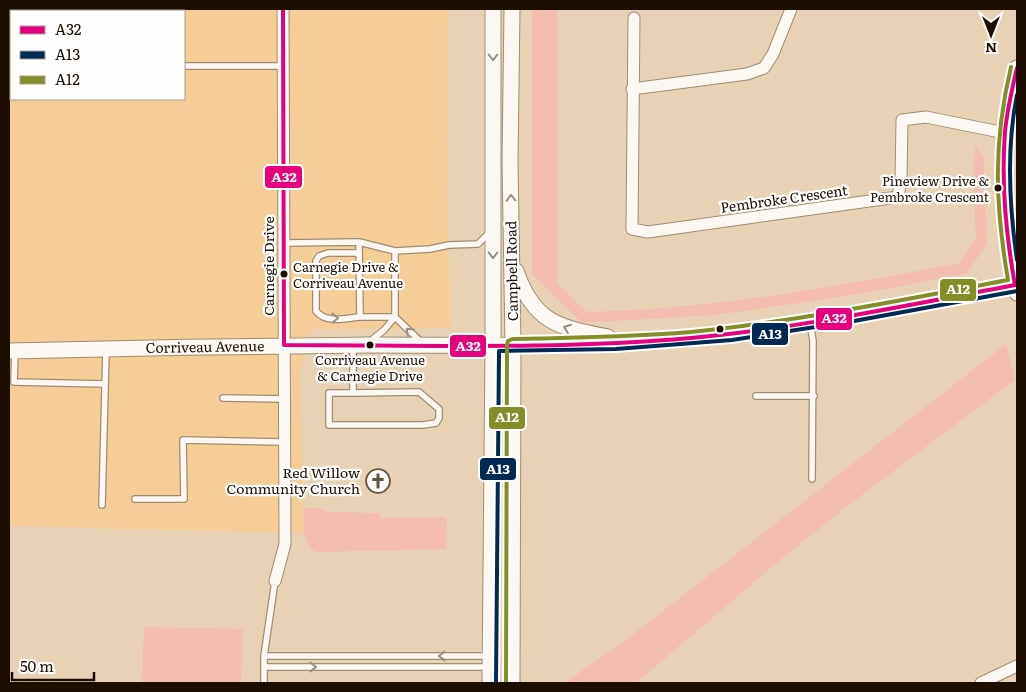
<svg xmlns="http://www.w3.org/2000/svg" width="1026" height="692" font-family="Literata,serif">
	<style>
		.built { fill: #f4ce96; fill-rule: evenodd }
		.green { fill: #f4bdb2 }
		.lines { fill: none; stroke-linecap: round; stroke-linejoin: round }
		.lane-casing { stroke: #9e8d71; stroke-width: 8 }
		.street-casing { stroke: #9e8d71; stroke-width: 13 }
		.secondary-casing { stroke: #9e8d71; stroke-width: 17 }
		.lane { stroke: #fbf8f4; stroke-width: 5.5 }
		.street { stroke: #fbf8f4; stroke-width: 11 }
		.secondary { stroke: #fbf8f4; stroke-width: 15 }
		.bus-1-casing { stroke: #fefefe; stroke-width: 8 }
		.bus-2-casing { stroke: #fefefe; stroke-width: 8 }
		.bus-3-casing { stroke: #fefefe; stroke-width: 8 }
		.bus-1 { stroke: #e5007d; stroke-width: 4 }
		.bus-2 { stroke: #002a54; stroke-width: 4 }
		.bus-3 { stroke: #838e26; stroke-width: 4 }
		.oneway { stroke: #978f86 }
		.bus-dot { fill: #1c0f00; stroke: #fefefe; stroke-width: 2 }
		.labels { text-anchor: middle; stroke-width: 4.5; stroke-linejoin: round; paint-order: stroke }
		.bus-label { font-size: 13px; fill: #1c0f00; stroke: #fefefe; text-anchor: end }
		.street-label { font-size: 14px; fill: #1c0f00; stroke: #fefefe }
		.poi-label { font-size: 14px; fill: #1c0f00; stroke: #fefefe; text-anchor: end }
		.line-badge { stroke: #fefefe; stroke-width: 2 }
		.badge-label { font-size: 14px; text-anchor: middle; font-weight: bold; fill: #fff }
	</style>
	<rect width="100%" height="100%" fill="#e7d2b5"/>
	<path class="built" d="M 9,9 L 448,9 L 447,200 L 451,328 L 312,329 L 300,371 L 304,533 L 9,526 ZM 11,11 L 184,11 L 184,99 L 11,99 Z"/>
	<path class="green" d="M 532,9 L 557,9 L 557,283 L 587,312 C 713,309 836,287 959,263 L 976,239 L 973,177 L 975,146 L 984,158 L 984,187 L 987,244 L 966,274 L 847,296 L 715,315 L 582,323 L 532,274 Z
		M 1006,344 L 1015,380 L 846,507 L 780,560 L 636,683 L 564,683 L 622,643 Z
		M 304,508 L 320,508 L 328,512 L 379,513 L 381,518 L 445,517 L 447,523 L 446,549 L 318,552 L 310,549 L 304,533 Z
		M 144,627 L 243,629 L 241,683 L 142,683 Z"/>
	<g class="lines">
		<g class="lane-casing">
			<path id="lane" d="M 184,66 L 283,66
				M 9,67 L 11,67
				M 359,242 L 360,317 L 395,317 L 421,342
				M 284,243 L 359,242 L 395,251 L 430,249 L 449,245 L 478,244 L 490,232
				M 359,253 L 328,253 L 319,256 L 316,261 L 316,311 C 326,324 346,318 360,317
				M 810,323 L 813,341 L 812,479
				M 368,343 L 384,330 L 395,317 L 395,251
				M 353,345 L 353,393 L 419,392 L 439,409 L 439,418 L 436,423 L 423,425 L 329,425 L 329,393 L 353,393
				M 15,352 L 14,382 L 105,384
				M 756,396 L 814,396
				M 223,398 L 284,399
				M 135,499 L 184,499 L 183,440 L 285,442
				M 102,505 L 106,351
				M 264,656 L 488,656
				M 264,667 L 489,667
				M 264,683 L 264,656 L 275,581"/>
		</g>
		<g class="street-casing">
			<path id="street" d="M 634,18 L 632,229 L 648,232 L 898,197 L 901,180 L 902,120 L 926,117 L 1005,133
				M 632,89 L 747,74 L 764,68 L 773,54 L 791,9
				M 275,581 L 285,544 L 283,9
				M 981,683 L 1017,666"/>
		</g>
		<g class="secondary-casing">
			<g id="secondary">
				<path d="M 1017,68 C 1000,144 1000,216 1017,293"/>
				<path d="M 516,271 C 534,323 558,327 608,337"/>
				<path id="s1" d="M 9,351 C 129,348 250,346 370,345 C 477,345 584,348 691,338 C 801,327 909,305 1017,285"/>
				<path d="M 490,683 L 493,345 L 493,9"/>
				<path d="M 512,683 L 513,345 L 510,161 L 512,9"/>
			</g>
		</g>
		<use href="#lane" class="lane"/>
		<use href="#street" class="street"/>
		<use href="#secondary" class="secondary"/>
		<g class="bus-1-casing">
			<path id="bus-1" d="M 283,9 L 284,345
				M 1015,285 C 1006,235 1001,183 1005,132 C 1007,110 1012,89 1017,68
				M 284,345 C 419,345 556,350 691,338 C 800,328 908,305 1015,285"/>
		</g>
		<g class="bus-2-casing">
			<path id="bus-2" d="M 1017,95 C 1006,149 1009,205 1017,260
				M 496,683 L 499,351 L 616,349 L 732,340 L 854,321 L 1017,291"/>
		</g>
		<g class="bus-3-casing">
			<path id="bus-3" d="M 506,683 L 507,345 L 508,341 L 513,339 C 572,338 632,337 691,332 C 797,321 903,300 1008,280 C 995,204 993,142 1011,67"/>
		</g>
		<use href="#bus-1" class="bus-1"/>
		<use href="#bus-2" class="bus-2"/>
		<use href="#bus-3" class="bus-3"/>
	</g>
	<defs><path id="oneway-chevron" d="M-2-3.5L2.5 0L-2 3.5" fill="none" stroke-width="1.6" stroke-linecap="round" stroke-linejoin="round" transform="scale(1.25)"/></defs>
	<g class="oneway">
		<use href="#oneway-chevron" transform="translate(493 57) rotate(90)"/>
		<use href="#oneway-chevron" transform="translate(511 198) rotate(-92)"/>
		<use href="#oneway-chevron" transform="translate(493 255) rotate(90)"/>
		<use href="#oneway-chevron" transform="translate(335 318) rotate(-1)"/>
		<use href="#oneway-chevron" transform="translate(567 328) rotate(-160)"/>
		<use href="#oneway-chevron" transform="translate(409 331) rotate(-137)"/>
		<use href="#oneway-chevron" transform="translate(442 656) rotate(180)"/>
		<use href="#oneway-chevron" transform="translate(313 667)"/>
	</g>
	<defs>
		<g id="church-ring" transform="scale(1.25)"><circle r="9.5" fill="#fefefe" stroke="#63533f" stroke-width="1.5"/><path d="M-1.2-6h2.4v3.5h3.3v2.4h-3.3V6h-2.4V-.1h-3.3v-2.4h3.3Z" fill="#63533f"/></g>
	</defs>
	<g fill-rule="evenodd">
		<use href="#church-ring" x="378" y="481"/>
	</g>
	<g class="bus-dot">
		<circle cx="998" cy="188" r="4.5"/>
		<circle cx="284" cy="274" r="4.5"/>
		<circle cx="720" cy="329" r="4.5"/>
		<circle cx="370" cy="345" r="4.5"/>
	</g>
	<g class="labels">
		<g class="bus-label">
			<text x="989" y="186">Pineview Drive &amp;<tspan x="989" dy="16">Pembroke Crescent</tspan></text>
			<text x="293" y="272" text-anchor="start">Carnegie Drive &amp;<tspan x="293" dy="16">Corriveau Avenue</tspan></text>
			<text x="370" y="365" text-anchor="middle">Corriveau Avenue<tspan x="370" dy="16">&amp; Carnegie Drive</tspan></text>
		</g>
		<g class="street-label">
			<text transform="translate(784 199) rotate(-8)" y="5">Pembroke Crescent</text>
			<text transform="translate(269 266) rotate(-90)" y="5">Carnegie Drive</text>
			<text transform="translate(512 271) rotate(-91)" y="5">Campbell Road</text>
			<text dy="5" stroke="none"><textPath href="#s1" startOffset="196">Corriveau Avenue</textPath></text>
		</g>
		<g class="poi-label">
			<text x="360" y="478">Red Willow<tspan x="360" dy="16">Community Church</tspan></text>
		</g>
	</g>
	<g class="line-badge">
		<rect x="264" y="165" width="39" height="24" rx="5" fill="#e5007d"/>
		<rect x="939" y="278" width="38" height="24" rx="5" fill="#838e26"/>
		<rect x="815" y="307" width="38" height="24" rx="5" fill="#e5007d"/>
		<rect x="751" y="322" width="38" height="24" rx="5" fill="#002a54"/>
		<rect x="449" y="334" width="38" height="24" rx="5" fill="#e5007d"/>
		<rect x="488" y="406" width="38" height="24" rx="5" fill="#838e26"/>
		<rect x="479" y="457" width="38" height="24" rx="5" fill="#002a54"/>
	</g>
	<g class="badge-label">
		<text x="284" y="182">A32</text>
		<text x="958" y="294">A12</text>
		<text x="834" y="323">A32</text>
		<text x="770" y="339">A13</text>
		<text x="468" y="351">A32</text>
		<text x="507" y="422">A12</text>
		<text x="498" y="474">A13</text>
	</g>
	<rect width="1026" height="692" fill="none" stroke="#1c0f00" stroke-width="20"/>
	<rect x="10" y="10" width="175" height="90" fill="#fefefe" stroke="#a49e98"/>
	<rect x="20" y="26" width="25" height="8" fill="#e5007d" stroke="#a49e98"/>
	<text x="55" y="35" font-size="15" fill="#1c0f00">A32</text>
	<rect x="20" y="51" width="25" height="8" fill="#002a54" stroke="#a49e98"/>
	<text x="55" y="60" font-size="15" fill="#1c0f00">A13</text>
	<rect x="20" y="76" width="25" height="8" fill="#838e26" stroke="#a49e98"/>
	<text x="55" y="85" font-size="15" fill="#1c0f00">A12</text>
	<g transform="translate(991 35) rotate(180)" stroke="#fefefe" stroke-width="4" paint-order="stroke">
	<path d="M0-4L9 19L0 12L-9 19Z" fill="#1c0f00"/>
	<text y="-8" font-size="14" font-weight="bold" text-anchor="middle" fill="#1c0f00">N</text>
	</g>
	<path d="M12 672v8h82v-8" fill="none" stroke="#1c0f00" stroke-width="2.5"/>
	<text x="20" y="672" font-size="15" fill="#1c0f00" stroke="#fefefe" stroke-width="4" paint-order="stroke">50 m</text>
</svg>
